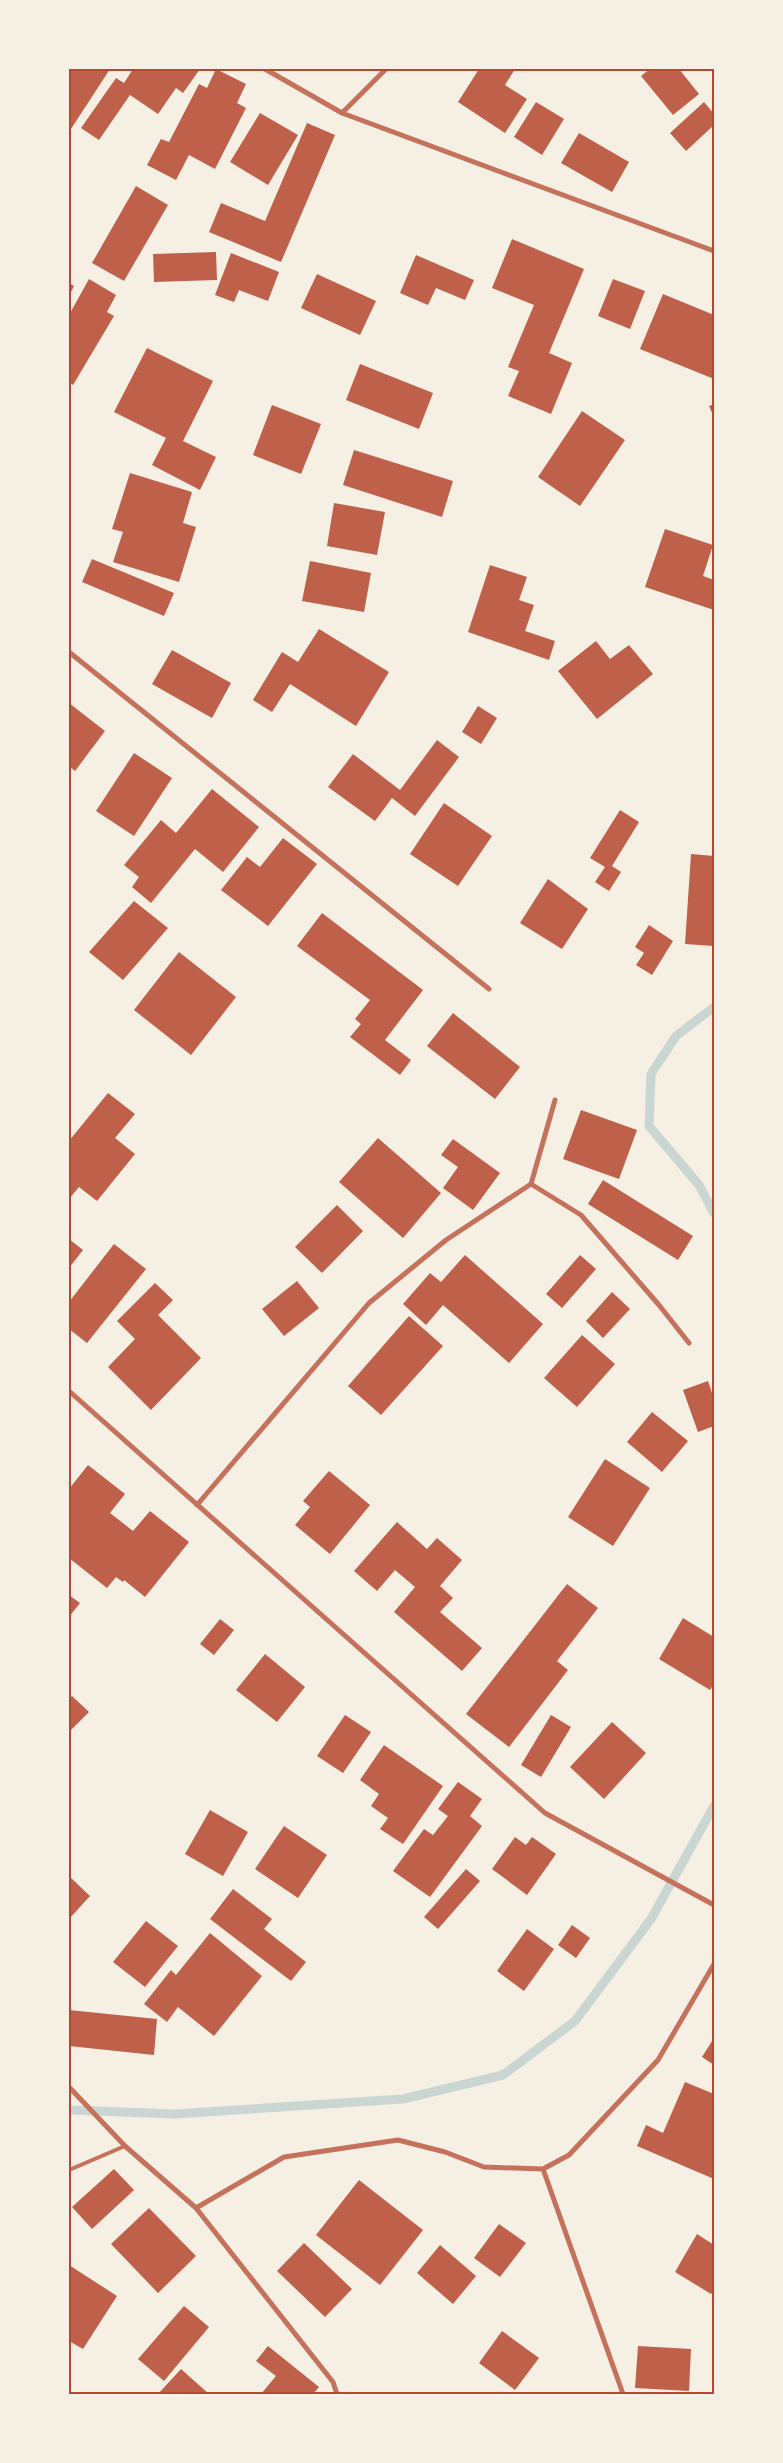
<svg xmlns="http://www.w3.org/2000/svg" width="783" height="2463" font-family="'Exo 2',sans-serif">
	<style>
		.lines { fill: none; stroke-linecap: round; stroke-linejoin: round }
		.stream { stroke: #c9d6d2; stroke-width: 9 }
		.building { fill: #bf614a }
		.service { stroke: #c5725c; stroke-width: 4 }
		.minor { stroke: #c5725c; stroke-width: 5 }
		.neatline { fill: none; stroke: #b5482f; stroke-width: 2 }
	</style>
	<rect width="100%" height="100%" fill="#f6efe4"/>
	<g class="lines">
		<path class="stream" d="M 714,1007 L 676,1036 L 651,1074 L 649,1126 L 699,1185 L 714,1213
			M 69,2110 L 175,2114 L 403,2099 L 503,2075 L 575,2021 L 651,1919 L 714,1806"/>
	</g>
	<path class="building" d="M 69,69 L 110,69 L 69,132 Z
		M 133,69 L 200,69 L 183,93 L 176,88 L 158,114 L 130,95 L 99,140 L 81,128 L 116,78 L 124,83 Z
		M 216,69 L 246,84 L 237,103 L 246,108 L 215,169 L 189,155 L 176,180 L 147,165 L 161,139 L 169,142 L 199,84 L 207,88 Z
		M 479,69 L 515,69 L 505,85 L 527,99 L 505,133 L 458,102 Z
		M 650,69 L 679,69 L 699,94 L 673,115 L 641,76 Z
		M 536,102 L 564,119 L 542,155 L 514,137 Z
		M 704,102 L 714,114 L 714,125 L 686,151 L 670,133 Z
		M 260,113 L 298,135 L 268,185 L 230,162 Z
		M 307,123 L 335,135 L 281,262 L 209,232 L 221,203 L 265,221 Z
		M 579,133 L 629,162 L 612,192 L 561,163 Z
		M 136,186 L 168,205 L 124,281 L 92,263 Z
		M 512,239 L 584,269 L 549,353 L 572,363 L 551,414 L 508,396 L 519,371 L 508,367 L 534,305 L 492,288 Z
		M 216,252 L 217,280 L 154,282 L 153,254 Z
		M 231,253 L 279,272 L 268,301 L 239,290 L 234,302 L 215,295 Z
		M 416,255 L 474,280 L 465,300 L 436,288 L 428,305 L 400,293 Z
		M 317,274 L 376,301 L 360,335 L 301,308 Z
		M 89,279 L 116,295 L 107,312 L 114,316 L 73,385 L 69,382 L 69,315 Z
		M 613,279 L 645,291 L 630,329 L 598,316 Z
		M 69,283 L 74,286 L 69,296 Z
		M 663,294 L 714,315 L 714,379 L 640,349 Z
		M 147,348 L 213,381 L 183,441 L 216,457 L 200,490 L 152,465 L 166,438 L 114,412 Z
		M 360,364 L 433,393 L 419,429 L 346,400 Z
		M 714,404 L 714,417 L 709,406 Z
		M 272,405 L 321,424 L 301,474 L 253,455 Z
		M 582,411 L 625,440 L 580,506 L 538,477 Z
		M 354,450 L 453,481 L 442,517 L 343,485 Z
		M 130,473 L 192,492 L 183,523 L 196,527 L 179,582 L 113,562 L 123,532 L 112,529 Z
		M 334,503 L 385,512 L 377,555 L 327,546 Z
		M 665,529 L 713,545 L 703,576 L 714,580 L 714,610 L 645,587 Z
		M 92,559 L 174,593 L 164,616 L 82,582 Z
		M 310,561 L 371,573 L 364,612 L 302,601 Z
		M 490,565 L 527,577 L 519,600 L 534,605 L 525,631 L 555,641 L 549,660 L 468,632 Z
		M 319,629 L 389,672 L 356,726 L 290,684 L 272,712 L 253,700 L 282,652 L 298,662 Z
		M 596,641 L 610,659 L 629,645 L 653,674 L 597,719 L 558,671 Z
		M 172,650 L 231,683 L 212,718 L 152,684 Z
		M 69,703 L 105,731 L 75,771 L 69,766 Z
		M 478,706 L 497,718 L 481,744 L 462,732 Z
		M 437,740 L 459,757 L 415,816 L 392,798 L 375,821 L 328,787 L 353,754 L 400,790 Z
		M 134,753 L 172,778 L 134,836 L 96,811 Z
		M 212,789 L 259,827 L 223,872 L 195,849 L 151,903 L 132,887 L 139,877 L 124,865 L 161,820 L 176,833 Z
		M 444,803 L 492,836 L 458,886 L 410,854 Z
		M 620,810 L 639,822 L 612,866 L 621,872 L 609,891 L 595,882 L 605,867 L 590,858 Z
		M 283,838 L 317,864 L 268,926 L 221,890 L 247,857 L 260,867 Z
		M 691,854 L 714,856 L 714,946 L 685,944 Z
		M 548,879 L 588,909 L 562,949 L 520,923 Z
		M 134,901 L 168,928 L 123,980 L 89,952 Z
		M 322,913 L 423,990 L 385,1040 L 411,1060 L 400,1075 L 350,1037 L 361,1024 L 355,1019 L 370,1000 L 297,946 Z
		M 649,925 L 673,941 L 652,975 L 636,965 L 644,953 L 635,947 Z
		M 179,952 L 236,997 L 191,1055 L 134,1010 Z
		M 453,1013 L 520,1067 L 495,1099 L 427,1046 Z
		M 108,1093 L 135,1114 L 115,1138 L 135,1154 L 97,1201 L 79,1187 L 69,1199 L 69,1141 Z
		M 581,1110 L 637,1130 L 619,1179 L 563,1159 Z
		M 378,1138 L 441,1193 L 403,1238 L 339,1182 Z
		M 453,1139 L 500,1173 L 473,1210 L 443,1188 L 458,1167 L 441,1155 Z
		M 603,1180 L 693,1236 L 678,1260 L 588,1204 Z
		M 337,1205 L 363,1231 L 322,1273 L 295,1247 Z
		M 69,1239 L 83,1250 L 69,1268 Z
		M 114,1244 L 146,1269 L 87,1343 L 69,1329 L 69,1302 Z
		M 465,1255 L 543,1324 L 509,1363 L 443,1305 L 426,1325 L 403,1304 L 430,1273 L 441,1282 Z
		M 580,1255 L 596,1269 L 562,1308 L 546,1294 Z
		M 297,1281 L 319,1308 L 284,1336 L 262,1309 Z
		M 155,1283 L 173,1300 L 158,1315 L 201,1358 L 151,1410 L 108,1367 L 135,1339 L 117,1321 Z
		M 612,1292 L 630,1309 L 603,1338 L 586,1321 Z
		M 409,1316 L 443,1346 L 381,1415 L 348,1386 Z
		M 582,1335 L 615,1364 L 577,1407 L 544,1378 Z
		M 708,1381 L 714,1399 L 714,1426 L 698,1432 L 683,1390 Z
		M 652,1412 L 688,1441 L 662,1472 L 627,1442 Z
		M 605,1459 L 650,1488 L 613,1546 L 568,1517 Z
		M 88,1465 L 125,1494 L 110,1513 L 133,1531 L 150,1511 L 189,1542 L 145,1597 L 124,1580 L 123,1582 L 116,1577 L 107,1588 L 69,1558 L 69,1489 Z
		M 329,1471 L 370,1505 L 330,1554 L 295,1525 L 310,1507 L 303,1501 Z
		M 397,1522 L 427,1549 L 437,1538 L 462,1560 L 440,1586 L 453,1598 L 440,1612 L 482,1648 L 462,1671 L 394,1612 L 415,1587 L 395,1570 L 377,1591 L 354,1571 Z
		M 567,1584 L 598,1608 L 557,1661 L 568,1670 L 509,1747 L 466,1714 Z
		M 69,1595 L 80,1603 L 69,1617 Z
		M 683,1618 L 714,1637 L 714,1684 L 710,1690 L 659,1659 Z
		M 220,1619 L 234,1630 L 214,1655 L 200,1644 Z
		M 265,1654 L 305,1687 L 277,1722 L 236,1690 Z
		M 72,1696 L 89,1712 L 69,1732 L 69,1699 Z
		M 345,1715 L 371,1732 L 343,1773 L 317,1756 Z
		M 551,1715 L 571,1727 L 541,1777 L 521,1765 Z
		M 612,1722 L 646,1753 L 604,1799 L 570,1767 Z
		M 384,1745 L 443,1786 L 403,1844 L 380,1829 L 388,1818 L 371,1806 L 379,1794 L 360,1780 Z
		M 458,1782 L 482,1799 L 470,1816 L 482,1826 L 430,1897 L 393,1871 L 424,1829 L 433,1835 L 448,1816 L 438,1809 Z
		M 210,1810 L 248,1832 L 223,1876 L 185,1854 Z
		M 284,1826 L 327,1855 L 298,1898 L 255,1869 Z
		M 515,1837 L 526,1845 L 532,1837 L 556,1854 L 527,1895 L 492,1869 Z
		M 466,1869 L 480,1881 L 438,1929 L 424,1917 Z
		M 69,1876 L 90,1896 L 69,1919 Z
		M 233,1889 L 272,1919 L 264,1929 L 306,1962 L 291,1981 L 210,1919 Z
		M 146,1921 L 178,1946 L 145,1987 L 113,1962 Z
		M 572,1925 L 590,1938 L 576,1958 L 558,1945 Z
		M 527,1929 L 554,1949 L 524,1991 L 497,1971 Z
		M 210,1933 L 262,1976 L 214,2036 L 178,2007 L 167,2022 L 144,2004 L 171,1970 L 176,1975 Z
		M 69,2010 L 157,2019 L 154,2055 L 69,2046 Z
		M 714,2038 L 714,2065 L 702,2057 Z
		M 685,2082 L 714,2094 L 714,2179 L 637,2146 L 646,2125 L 663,2133 Z
		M 114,2169 L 134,2190 L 92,2229 L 72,2207 Z
		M 359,2180 L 423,2230 L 380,2285 L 316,2235 Z
		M 149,2208 L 196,2256 L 158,2293 L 111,2244 Z
		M 499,2224 L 526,2243 L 500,2277 L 474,2258 Z
		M 697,2234 L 714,2245 L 714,2290 L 711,2294 L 675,2272 Z
		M 304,2243 L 352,2289 L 325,2317 L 277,2271 Z
		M 440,2245 L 476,2276 L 453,2304 L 417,2273 Z
		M 69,2265 L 117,2296 L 83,2349 L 69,2341 Z
		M 184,2306 L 209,2327 L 164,2381 L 138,2359 Z
		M 502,2331 L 539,2358 L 515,2390 L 479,2363 Z
		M 268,2346 L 319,2387 L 313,2394 L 261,2394 L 276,2376 L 256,2361 Z
		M 638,2346 L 691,2349 L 689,2391 L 635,2388 Z
		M 181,2369 L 209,2394 L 158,2394 Z"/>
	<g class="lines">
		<path class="service" d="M 69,2170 L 125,2146"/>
		<path class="minor" d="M 265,69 L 342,113 L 714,251
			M 342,113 L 386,69
			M 69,652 L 489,989
			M 531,1184 L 581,1215 L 659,1305 L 689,1343
			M 69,1391 L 545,1813 L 714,1905
			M 197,1505 L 369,1303 L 446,1240 L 531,1184 L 555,1100
			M 69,2087 L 125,2146 L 196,2208 L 333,2382 L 337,2394
			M 543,2169 L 623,2394
			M 196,2208 L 284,2157 L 398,2140 L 445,2152 L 484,2167 L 543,2169 L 569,2155 L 658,2060 L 714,1964"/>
	</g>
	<rect width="783" height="2463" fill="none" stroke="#f6efe4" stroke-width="140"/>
	<rect x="70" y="70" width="643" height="2323" class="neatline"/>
</svg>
